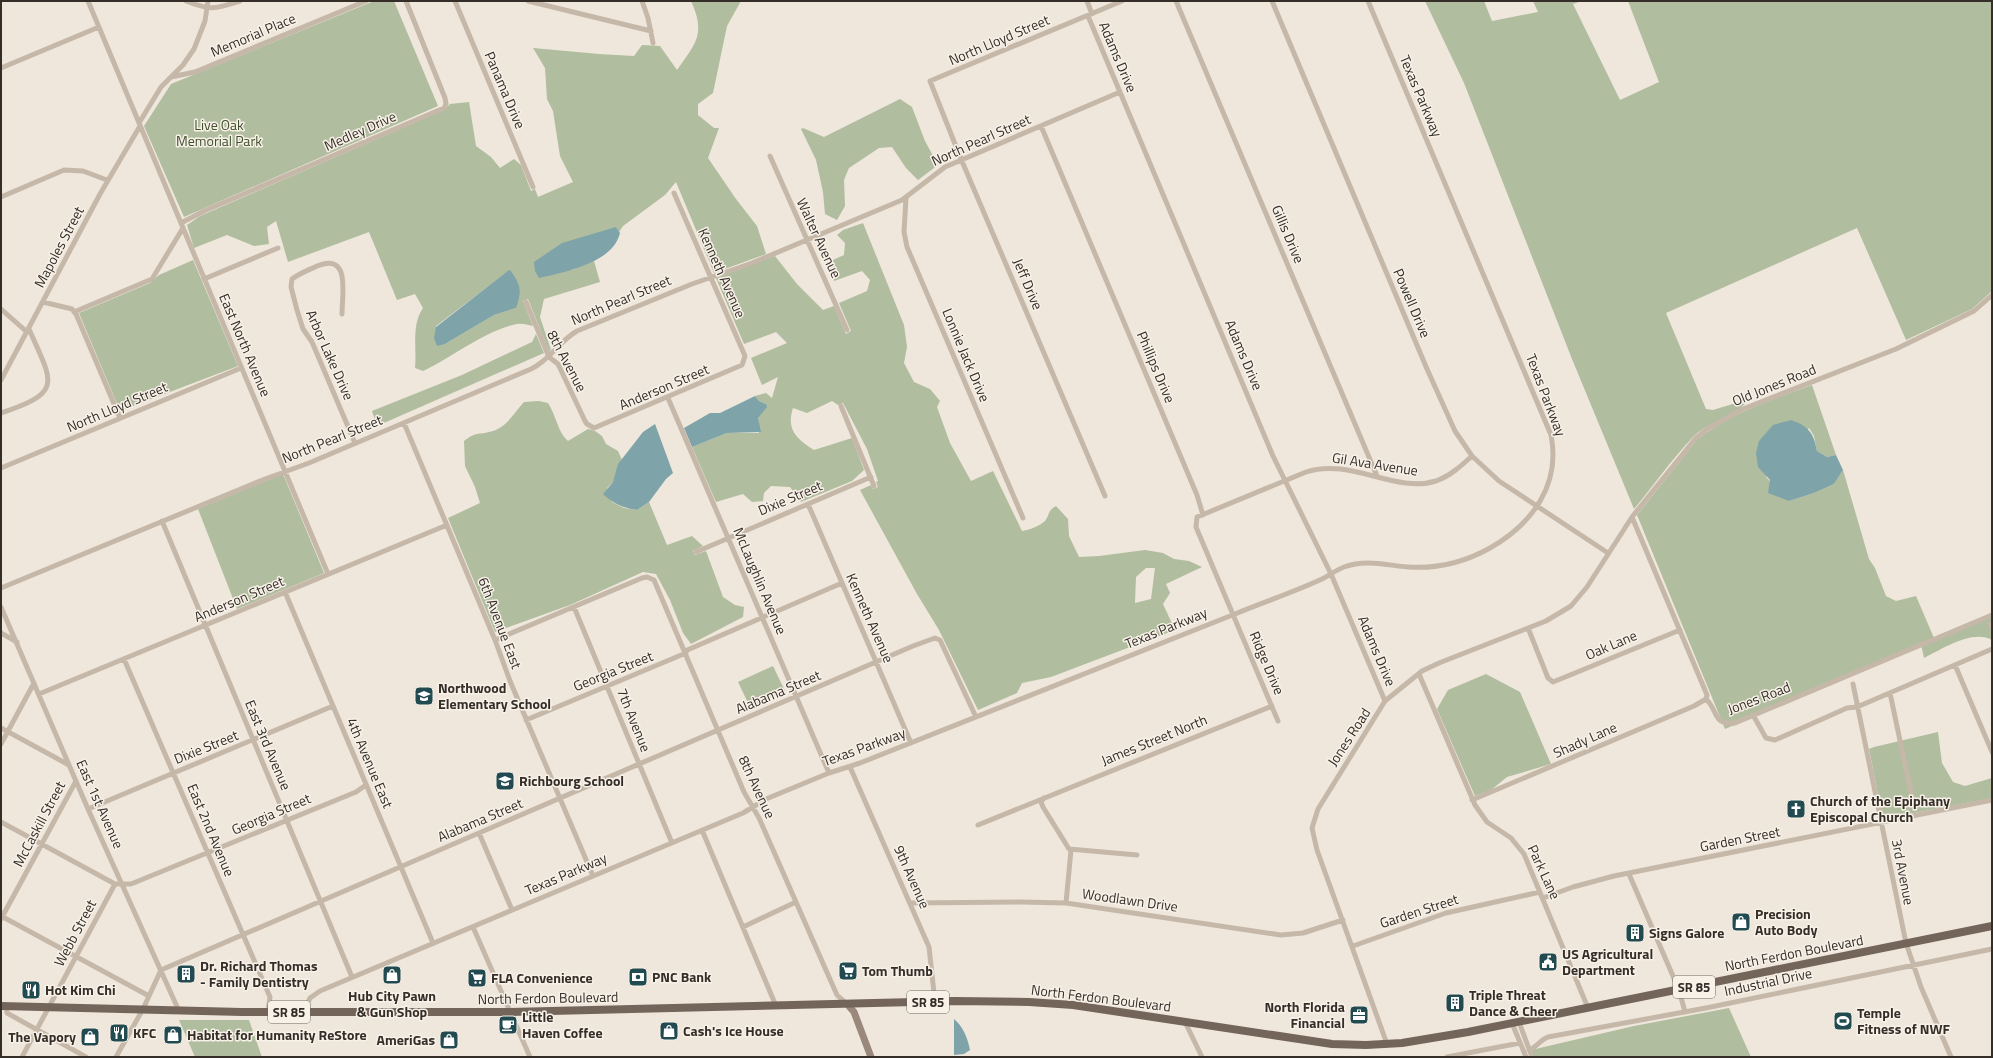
<svg xmlns="http://www.w3.org/2000/svg" width="1993" height="1058" font-family="'Titillium Web',sans-serif">
	<style>
		.green { fill: #b0bd9e; fill-rule: evenodd }
		.water { fill: #7ea4a9 }
		.lines { fill: none; stroke-linecap: round; stroke-linejoin: round }
		.street { stroke: #c6b8a9; stroke-width: 5 }
		.secondary { stroke: #99887b; stroke-width: 7 }
		.primary { stroke: #74655b; stroke-width: 8 }
		.labels { text-anchor: middle; stroke-width: 3; stroke-linejoin: round; paint-order: stroke }
		.shield { fill: #f7f1e8; stroke: #6e6862; stroke-width: 1 }
		.shield-label { font-size: 13px; font-weight: bold; fill: #342d28 }
		.street-label { font-size: 14px; fill: #342d28; stroke: #f7f1e8 }
		.park-label { font-size: 14px; fill: #41502f; stroke: #f7f1e8 }
		.poi-label { font-size: 14px; font-weight: bold; fill: #342d28; stroke: #f7f1e8; text-anchor: start }
	</style>
	<rect width="100%" height="100%" fill="#efe7dc"/>
	<path class="green" d="M 374,1 L 394,1 L 438,106 L 184,217 L 144,126 L 171,84 Z
		M 691,1 L 741,1 L 727,26 L 713,93 L 698,104 L 698,115 L 714,128 L 719,128 L 708,158 L 736,199 L 757,226 L 766,254 L 714,273 L 676,182 L 665,195 L 623,226 L 619,232 L 616,227 L 572,270 L 594,261 L 600,282 L 544,299 L 540,317 L 551,350 L 549,351 L 528,299 L 523,301 L 533,326 C 528,325 522,323 517,324 C 484,331 453,357 423,371 L 415,368 C 417,348 411,325 423,308 L 415,294 L 397,300 L 369,232 L 288,262 L 276,221 L 267,227 L 269,244 L 254,246 L 227,235 L 194,248 L 187,225 L 200,216 L 444,110 L 450,104 L 469,102 L 476,146 L 491,157 L 500,168 L 514,159 L 521,165 L 531,191 L 535,189 L 538,197 L 573,182 L 560,156 L 553,111 L 547,99 L 545,68 L 533,48 L 599,54 L 634,56 L 642,45 L 660,46 L 677,70 C 696,43 706,34 691,1 ZM 507,272 L 516,308 L 494,315 L 445,344 L 436,326 Z
		M 1425,1 L 1484,1 L 1492,21 L 1538,12 L 1533,1 L 1582,1 L 1573,4 L 1620,100 L 1659,82 L 1628,1 L 1992,1 L 1992,291 L 1972,309 L 1906,340 L 1857,228 L 1666,313 L 1706,409 L 1713,410 L 1749,399 C 1736,417 1709,421 1693,437 C 1672,459 1654,485 1634,509 L 1572,359 L 1464,83 Z
		M 900,99 L 912,107 L 925,141 L 938,165 L 918,180 L 906,168 L 892,147 L 879,148 L 849,168 L 844,180 L 845,206 L 837,220 L 825,214 L 823,192 L 816,160 L 801,129 L 803,128 L 824,137 Z
		M 863,223 L 904,325 L 907,347 L 904,363 L 914,382 L 930,389 L 940,401 L 937,407 L 950,443 L 971,481 L 993,471 L 1022,531 C 1029,530 1040,526 1045,521 C 1050,515 1047,511 1056,506 L 1068,519 L 1069,536 L 1079,557 L 1099,556 L 1145,550 L 1163,553 L 1174,559 L 1189,561 L 1202,567 L 1166,584 L 1170,593 L 1163,604 L 1175,630 L 1051,677 L 1022,683 L 1017,693 L 978,710 L 939,630 L 917,594 L 860,490 L 871,485 L 873,489 L 878,487 L 876,482 L 878,481 L 867,449 L 843,403 L 838,405 L 832,401 L 807,413 L 793,408 C 786,429 796,439 814,450 L 852,438 L 864,470 L 852,481 L 801,502 L 790,487 L 771,486 L 764,493 L 763,501 L 752,502 L 743,494 L 716,502 L 692,447 L 727,433 L 759,433 L 758,418 L 766,404 L 759,401 L 755,396 L 766,393 L 772,398 L 778,377 L 762,385 L 751,358 L 787,343 L 776,332 L 744,344 L 716,278 L 775,256 L 797,284 L 823,310 L 834,306 L 846,334 L 851,331 L 839,303 L 867,291 L 870,280 L 862,271 L 834,281 L 826,263 L 844,255 L 845,243 L 837,235 L 843,230 ZM 1146,568 L 1155,568 L 1151,599 L 1135,603 L 1136,577 Z
		M 193,260 L 238,366 L 120,411 L 79,313 L 150,283 L 159,275 Z
		M 536,334 L 544,353 L 377,426 L 372,411 L 462,375 L 532,342 Z
		M 1812,385 L 1836,455 L 1827,457 L 1817,451 L 1814,436 L 1809,428 L 1766,477 L 1789,501 L 1814,493 L 1834,484 L 1843,470 L 1869,559 L 1875,568 L 1886,596 L 1896,601 L 1916,596 L 1934,638 L 1992,613 L 1992,640 C 1973,629 1942,649 1924,658 L 1921,644 L 1725,729 L 1637,515 L 1697,440 C 1730,413 1772,400 1812,385 Z
		M 539,401 L 548,403 C 556,415 558,433 568,441 L 588,429 L 595,431 L 602,436 L 606,444 L 618,451 L 622,460 L 613,482 L 607,488 L 612,502 L 624,508 L 637,510 L 649,502 L 667,545 L 692,536 L 703,546 L 693,551 L 695,555 L 706,551 L 723,597 L 735,605 L 744,607 L 743,617 L 691,644 L 683,633 L 670,600 L 656,574 L 643,572 L 570,605 L 495,632 L 448,518 L 480,503 L 475,487 L 465,466 L 464,441 C 476,432 476,435 489,432 C 506,429 513,414 524,402 Z
		M 283,474 L 324,573 L 237,609 L 198,509 Z
		M 773,666 L 785,691 L 750,707 L 738,682 Z
		M 1486,674 L 1520,692 L 1551,764 L 1507,777 L 1491,790 L 1475,796 L 1437,709 L 1448,690 Z
		M 1938,732 L 1942,763 L 1953,782 L 1965,786 L 1992,778 L 1992,798 L 1883,819 L 1869,749 L 1874,747 Z
		M 1729,1008 L 1751,1057 L 1533,1057 L 1531,1050 L 1634,1026 Z
		M 179,1020 L 249,1020 L 262,1057 L 195,1057 Z"/>
	<path class="water" d="M 616,227 L 620,233 C 613,263 565,272 539,278 L 535,271 L 534,262 L 562,243 Z
		M 509,270 L 511,271 C 521,286 522,291 516,308 L 494,315 L 445,344 L 437,346 L 434,338 L 436,327 Z
		M 755,396 L 759,401 L 766,404 L 767,407 L 758,418 L 761,432 L 727,433 L 692,447 L 684,428 L 710,413 L 720,413 Z
		M 1791,420 C 1808,426 1814,433 1817,451 L 1827,457 L 1836,455 L 1843,470 L 1834,484 L 1814,493 L 1789,501 L 1768,493 L 1770,480 L 1758,467 L 1756,453 L 1759,441 L 1773,425 Z
		M 655,424 L 673,473 L 666,479 L 649,502 L 637,510 C 623,508 614,504 603,494 L 613,482 L 618,464 L 643,432 Z
		M 954,1019 C 963,1026 968,1039 970,1050 L 964,1054 L 954,1055 Z"/>
	<g class="lines">
		<path class="street" d="M 88,1 L 328,574
			M 186,1 C 211,11 215,9 240,1
			M 455,1 L 533,187
			M 528,1 L 651,31
			M 642,1 L 648,18 L 653,43
			M 1087,1 L 1092,14
			M 1176,1 L 1377,476
			M 1272,1 L 1427,369 L 1455,431 L 1472,456 L 1499,481 L 1608,553
			M 1088,16 L 1273,456 L 1331,574 L 1385,701
			M 1,68 L 99,27
			M 171,77 L 195,72 L 366,1
			M 139,123 L 161,87 L 183,65 L 194,49 L 205,21 L 208,1
			M 1041,126 L 1197,495 L 1203,515
			M 770,156 L 847,330
			M 1,197 L 64,170 L 83,171 L 107,180
			M 906,198 L 904,232 L 907,247 L 1023,518
			M 181,223 L 204,211 L 444,108 L 446,104 L 445,98 L 406,1
			M 204,279 L 278,248
			M 43,302 L 72,309 L 76,314 L 120,418
			M 526,302 L 549,357 L 558,364 L 585,421 L 587,424 L 594,428 L 742,365 L 745,356 L 674,193
			M 1,309 L 27,332
			M 74,312 L 152,279 L 183,228
			M 342,314 C 342,294 351,252 317,266 C 309,270 300,273 292,279 L 291,287 L 297,310 L 303,329 L 312,342 L 355,443
			M 1,380 L 100,194 L 140,126
			M 668,398 L 829,773
			M 841,406 L 874,486
			M 1,413 C 65,392 52,382 29,329
			M 404,423 L 495,640 L 510,681 L 593,876
			M 1,468 L 241,368
			M 1105,496 L 961,159 L 930,81 L 1122,1
			M 808,504 L 911,743
			M 1632,517 L 1707,695 L 1706,699
			M 162,521 L 352,977
			M 696,552 L 871,477
			M 1,588 L 265,479 L 309,463 L 531,369 C 550,360 558,342 577,331 L 692,284 L 752,263 L 902,200 L 945,167 L 1120,92
			M 285,592 L 433,943
			M 1,607 L 88,809 L 179,1011
			M 574,607 L 672,843
			M 1990,624 L 1992,628
			M 1528,628 L 1548,678 L 1553,682 L 1680,630
			M 1,633 L 17,642
			M 495,640 L 642,578 L 647,577 L 654,580 L 744,792 L 759,818 L 829,977 L 837,995 L 847,1004
			M 685,651 L 842,583
			M 124,659 L 270,997 L 268,1012
			M 1955,665 L 1992,752
			M 1419,674 L 1475,805 L 1487,822 L 1511,838 L 1524,854 L 1588,1008
			M 1853,684 L 1906,943 L 1921,987 L 1951,1057
			M 1890,693 L 1914,807
			M 39,694 L 447,525
			M 1706,699 C 1718,710 1713,726 1735,723 L 1992,615
			M 1753,715 L 1766,738 L 1775,740 L 1847,708 L 1857,707 L 1992,649
			M 526,720 L 686,653
			M 1278,721 L 1196,527 L 1197,517 L 1306,472 C 1351,457 1395,494 1436,481 C 1450,476 1461,466 1472,456
			M 1,728 L 69,765
			M 1,744 L 34,683
			M 850,767 L 929,947 L 935,1002
			M 1044,798 L 1041,802 L 1043,807 L 1069,849 L 1137,855
			M 1472,800 L 1694,706 L 1706,699
			M 88,809 L 333,706
			M 1,822 L 115,884 L 131,884 L 356,792 L 366,785
			M 978,825 L 1272,706
			M 702,830 L 776,1006
			M 479,833 L 512,910
			M 1629,874 L 1679,990 L 1685,1012
			M 1543,898 L 1573,887 L 1614,876 L 1992,800
			M 911,903 L 1021,902 L 1066,903 L 1281,935 L 1303,933 L 1343,920
			M 1066,903 L 1071,850
			M 1,916 L 149,996
			M 1,919 L 76,781
			M 473,927 L 530,1057
			M 743,927 L 796,902
			M 1353,946 L 1446,913 L 1540,892
			M 6,1006 L 7,1013 L 86,1057
			M 304,1012 L 310,998 L 320,991 L 743,813 L 766,799 L 829,773 L 860,763 C 985,713 1110,663 1235,614 C 1264,602 1294,592 1322,579 C 1330,575 1336,570 1344,567 C 1366,559 1385,565 1408,567 C 1436,569 1465,562 1490,548 C 1532,524 1561,485 1551,435 L 1368,1
			M 1185,1022 L 1202,1057
			M 1519,1022 L 1532,1057
			M 1512,1023 L 1526,1057
			M 1387,1044 L 1317,850 L 1312,828 L 1318,809 L 1385,701 L 1422,671 L 1439,663 L 1546,621 L 1571,606 L 1587,587 L 1632,517 L 1695,439 L 1707,429 L 1743,409 L 1896,349 L 1974,311 L 1992,295
			M 1529,1050 C 1537,1047 1540,1040 1548,1037 L 1706,1008 L 1992,949
			M 22,1057 L 115,884
			M 116,1057 L 143,1009 L 161,970 L 913,646 L 935,638 L 940,640 L 976,717
			M 1447,1057 L 1520,1043"/>
		<path class="secondary" d="M 848,1005 L 854,1012 L 871,1057"/>
		<path class="primary" d="M 1,1006 L 242,1012 L 510,1012 L 955,1001 L 1029,1002 L 1073,1005 L 1332,1044 L 1366,1045 L 1402,1043 L 1468,1032 L 1992,926"/>
	</g>
	<defs>
		<g id="school-square" transform="scale(1)"><rect x="-9" y="-9" width="18" height="18" rx="4" fill="#224b51" stroke="#f7f1e8"/><path d="M0-5L7-2L0 1L-7-2ZM-4 1L0 2.5L4 1V4Q0 6-4 4Z" fill="#fff"/></g>
		<g id="church-square" transform="scale(1)"><rect x="-9" y="-9" width="18" height="18" rx="4" fill="#224b51" stroke="#f7f1e8"/><path d="M-1.2-6h2.4v3.5h3.3v2.4h-3.3V6h-2.4V-.1h-3.3v-2.4h3.3Z" fill="#fff"/></g>
		<g id="shop-square" transform="scale(1)"><rect x="-9" y="-9" width="18" height="18" rx="4" fill="#224b51" stroke="#f7f1e8"/><path d="M-5-2.5h2.3a2.7 3.5 0 0 1 5.4 0H5L5.5 6h-11ZM-1.5-2.5h3a1.5 2.3 0 0 0-3 0Z" fill="#fff"/></g>
		<g id="building-square" transform="scale(1)"><rect x="-9" y="-9" width="18" height="18" rx="4" fill="#224b51" stroke="#f7f1e8"/><path d="M-4-6H4V6H1V3H-1V6H-4ZM-2.5-4.3h1.7v1.8h-1.7ZM.8-4.3h1.7v1.8H.8ZM-2.5-1h1.7V.8h-1.7ZM.8-1h1.7V.8H.8Z" fill="#fff"/></g>
		<g id="civic-square" transform="scale(1)"><rect x="-9" y="-9" width="18" height="18" rx="4" fill="#224b51" stroke="#f7f1e8"/><path d="M-.6-6.5H3V-4.5H.6V-3L4-1V1h2V6H-6V1h2V-1L-.6-3ZM-1.2 2.5V6h2.4V2.5Z" fill="#fff"/></g>
		<g id="supermarket-square" transform="scale(1)"><rect x="-9" y="-9" width="18" height="18" rx="4" fill="#224b51" stroke="#f7f1e8"/><path d="M-6-5.5h2.5l.6 2H6L4.5 2H-2.5L-4.4-4H-6ZM-1.5 3.2a1.3 1.3 0 1 0 .1 0ZM3 3.2a1.3 1.3 0 1 0 .1 0Z" fill="#fff"/></g>
		<g id="bank-square" transform="scale(1)"><rect x="-9" y="-9" width="18" height="18" rx="4" fill="#224b51" stroke="#f7f1e8"/><path d="M-6-4H6V4H-6ZM0-2.3a2.3 2.3 0 1 0 0 4.6a2.3 2.3 0 1 0 0-4.6Z" fill="#fff"/></g>
		<g id="restaurant-square" transform="scale(1)"><rect x="-9" y="-9" width="18" height="18" rx="4" fill="#224b51" stroke="#f7f1e8"/><path d="M-5-6h1v4h1v-4h1v4h1v-4h1v5L-1.5 .5V6h-2V.5L-5-1ZM5-6V6H3V1.5H1.5Q1.5-4 5-6Z" fill="#fff"/></g>
		<g id="office-square" transform="scale(1)"><rect x="-9" y="-9" width="18" height="18" rx="4" fill="#224b51" stroke="#f7f1e8"/><path d="M-6-3h4V-5.5h4V-3h4V5H-6ZM-1-4.5V-3h2v-1.5ZM-6 0V1H6V0Z" fill="#fff"/></g>
		<g id="stadium-square" transform="scale(1)"><rect x="-9" y="-9" width="18" height="18" rx="4" fill="#224b51" stroke="#f7f1e8"/><path d="M0-5a6.5 5 0 1 0 0 10a6.5 5 0 1 0 0-10ZM-3.5-1.8h7v3.6h-7Z" fill="#fff"/></g>
		<g id="cafe-square" transform="scale(1)"><rect x="-9" y="-9" width="18" height="18" rx="4" fill="#224b51" stroke="#f7f1e8"/><path d="M-5.5-4.5H6V0H3Q3 3.5 0 3.5H-2.5Q-5.5 3.5-5.5 0ZM3-3.2v2h1.7v-2ZM-6 4.5H4V6H-6Z" fill="#fff"/></g>
	</defs>
	<g fill-rule="evenodd">
		<use href="#school-square" x="424" y="696"/>
		<use href="#school-square" x="505" y="781"/>
		<use href="#church-square" x="1796" y="809"/>
		<use href="#shop-square" x="1741" y="922"/>
		<use href="#building-square" x="1635" y="933"/>
		<use href="#civic-square" x="1548" y="962"/>
		<use href="#supermarket-square" x="848" y="971"/>
		<use href="#building-square" x="186" y="974"/>
		<use href="#shop-square" x="392" y="975"/>
		<use href="#bank-square" x="638" y="977"/>
		<use href="#supermarket-square" x="477" y="978"/>
		<use href="#restaurant-square" x="31" y="990"/>
		<use href="#building-square" x="1455" y="1003"/>
		<use href="#office-square" x="1359" y="1015"/>
		<use href="#stadium-square" x="1843" y="1021"/>
		<use href="#cafe-square" x="508" y="1025"/>
		<use href="#shop-square" x="669" y="1031"/>
		<use href="#restaurant-square" x="119" y="1033"/>
		<use href="#shop-square" x="173" y="1035"/>
		<use href="#shop-square" x="90" y="1037"/>
		<use href="#shop-square" x="449" y="1040"/>
	</g>
	<g class="labels">
		<g class="shield">
			<rect x="1673" y="976" width="42" height="22" rx="3"/>
			<rect x="907" y="991" width="42" height="22" rx="3"/>
			<rect x="268" y="1001" width="42" height="22" rx="3"/>
		</g>
		<g class="shield-label">
			<text x="1694" y="992">SR 85</text>
			<text x="928" y="1007">SR 85</text>
			<text x="289" y="1017">SR 85</text>
		</g>
		<g class="street-label">
			<text transform="translate(253 35) rotate(-23)" y="5">Memorial Place</text>
			<text transform="translate(999 40) rotate(-23)" y="5">North Lloyd Street</text>
			<text transform="translate(1118 57) rotate(67)" y="5">Adams Drive</text>
			<text transform="translate(505 90) rotate(67)" y="5">Panama Drive</text>
			<text transform="translate(1421 96) rotate(67)" y="5">Texas Parkway</text>
			<text transform="translate(360 131) rotate(-24)" y="5">Medley Drive</text>
			<text transform="translate(981 140) rotate(-24)" y="5">North Pearl Street</text>
			<text transform="translate(1288 234) rotate(67)" y="5">Gillis Drive</text>
			<text transform="translate(819 238) rotate(65)" y="5">Walter Avenue</text>
			<text transform="translate(59 247) rotate(-62)" y="5">Mapoles Street</text>
			<text transform="translate(722 273) rotate(66)" y="5">Kenneth Avenue</text>
			<text transform="translate(1028 284) rotate(67)" y="5">Jeff Drive</text>
			<text transform="translate(621 300) rotate(-23)" y="5">North Pearl Street</text>
			<text transform="translate(1412 303) rotate(67)" y="5">Powell Drive</text>
			<text transform="translate(245 345) rotate(67)" y="5">East North Avenue</text>
			<text transform="translate(330 355) rotate(66)" y="5">Arbor Lake Drive</text>
			<text transform="translate(966 355) rotate(67)" y="5">Lonnie Jack Drive</text>
			<text transform="translate(1244 355) rotate(67)" y="5">Adams Drive</text>
			<text transform="translate(567 361) rotate(62)" y="5">8th Avenue</text>
			<text transform="translate(1156 367) rotate(67)" y="5">Phillips Drive</text>
			<text transform="translate(1774 385) rotate(-22)" y="5">Old Jones Road</text>
			<text transform="translate(664 387) rotate(-23)" y="5">Anderson Street</text>
			<text transform="translate(1546 395) rotate(69)" y="5">Texas Parkway</text>
			<text transform="translate(117 407) rotate(-23)" y="5">North Lloyd Street</text>
			<text transform="translate(332 439) rotate(-22)" y="5">North Pearl Street</text>
			<text transform="translate(1375 464) rotate(9)" y="5">Gil Ava Avenue</text>
			<text transform="translate(790 498) rotate(-23)" y="5">Dixie Street</text>
			<text transform="translate(760 581) rotate(67)" y="5">McLaughlin Avenue</text>
			<text transform="translate(239 599) rotate(-23)" y="5">Anderson Street</text>
			<text transform="translate(870 618) rotate(66)" y="5">Kenneth Avenue</text>
			<text transform="translate(500 623) rotate(69)" y="5">6th Avenue East</text>
			<text transform="translate(1166 628) rotate(-22)" y="5">Texas Parkway</text>
			<text transform="translate(1611 645) rotate(-23)" y="5">Oak Lane</text>
			<text transform="translate(1377 651) rotate(67)" y="5">Adams Drive</text>
			<text transform="translate(1267 663) rotate(67)" y="5">Ridge Drive</text>
			<text transform="translate(613 671) rotate(-22)" y="5">Georgia Street</text>
			<text transform="translate(778 692) rotate(-23)" y="5">Alabama Street</text>
			<text transform="translate(1759 698) rotate(-21)" y="5">Jones Road</text>
			<text transform="translate(634 720) rotate(68)" y="5">7th Avenue</text>
			<text transform="translate(1349 737) rotate(-57)" y="5">Jones Road</text>
			<text transform="translate(1154 740) rotate(-22)" y="5">James Street North</text>
			<text transform="translate(1585 740) rotate(-24)" y="5">Shady Lane</text>
			<text transform="translate(268 745) rotate(67)" y="5">East 3rd Avenue</text>
			<text transform="translate(206 747) rotate(-22)" y="5">Dixie Street</text>
			<text transform="translate(864 747) rotate(-20)" y="5">Texas Parkway</text>
			<text transform="translate(370 763) rotate(67)" y="5">4th Avenue East</text>
			<text transform="translate(757 787) rotate(65)" y="5">8th Avenue</text>
			<text transform="translate(100 804) rotate(66)" y="5">East 1st Avenue</text>
			<text transform="translate(271 814) rotate(-23)" y="5">Georgia Street</text>
			<text transform="translate(480 820) rotate(-23)" y="5">Alabama Street</text>
			<text transform="translate(39 824) rotate(-62)" y="5">McCaskill Street</text>
			<text transform="translate(211 830) rotate(67)" y="5">East 2nd Avenue</text>
			<text transform="translate(1740 839) rotate(-11)" y="5">Garden Street</text>
			<text transform="translate(1544 872) rotate(65)" y="5">Park Lane</text>
			<text transform="translate(1903 872) rotate(79)" y="5">3rd Avenue</text>
			<text transform="translate(566 874) rotate(-23)" y="5">Texas Parkway</text>
			<text transform="translate(912 877) rotate(66)" y="5">9th Avenue</text>
			<text transform="translate(1130 900) rotate(8)" y="5">Woodlawn Drive</text>
			<text transform="translate(1419 911) rotate(-18)" y="5">Garden Street</text>
			<text transform="translate(75 933) rotate(-62)" y="5">Webb Street</text>
			<text transform="translate(1794 953) rotate(-11)" y="5">North Ferdon Boulevard</text>
			<text transform="translate(1768 982) rotate(-12)" y="5">Industrial Drive</text>
			<text transform="translate(548 998) rotate(-1)" y="5">North Ferdon Boulevard</text>
			<text transform="translate(1101 998) rotate(7)" y="5">North Ferdon Boulevard</text>
		</g>
		<g class="park-label">
			<text x="219" y="130">Live Oak<tspan x="219" dy="16">Memorial Park</tspan></text>
		</g>
		<g class="poi-label">
			<text x="438" y="693">Northwood<tspan x="438" dy="16">Elementary School</tspan></text>
			<text x="519" y="786">Richbourg School</text>
			<text x="1810" y="806">Church of the Epiphany<tspan x="1810" dy="16">Episcopal Church</tspan></text>
			<text x="1755" y="919">Precision<tspan x="1755" dy="16">Auto Body</tspan></text>
			<text x="1649" y="938">Signs Galore</text>
			<text x="1562" y="959">US Agricultural<tspan x="1562" dy="16">Department</tspan></text>
			<text x="200" y="971">Dr. Richard Thomas<tspan x="200" dy="16">- Family Dentistry</tspan></text>
			<text x="862" y="976">Tom Thumb</text>
			<text x="652" y="982">PNC Bank</text>
			<text x="491" y="983">FLA Convenience</text>
			<text x="45" y="995">Hot Kim Chi</text>
			<text x="1469" y="1000">Triple Threat<tspan x="1469" dy="16">Dance &amp; Cheer</tspan></text>
			<text x="392" y="1001" text-anchor="middle">Hub City Pawn<tspan x="392" dy="16">&amp; Gun Shop</tspan></text>
			<text x="1345" y="1012" text-anchor="end">North Florida<tspan x="1345" dy="16">Financial</tspan></text>
			<text x="1857" y="1018">Temple<tspan x="1857" dy="16">Fitness of NWF</tspan></text>
			<text x="522" y="1022">Little<tspan x="522" dy="16">Haven Coffee</tspan></text>
			<text x="683" y="1036">Cash's Ice House</text>
			<text x="133" y="1038">KFC</text>
			<text x="187" y="1040">Habitat for Humanity ReStore</text>
			<text x="76" y="1042" text-anchor="end">The Vapory</text>
			<text x="435" y="1045" text-anchor="end">AmeriGas</text>
		</g>
	</g>
	<rect width="1993" height="1058" fill="none" stroke="#342d28" stroke-width="4"/>
</svg>
